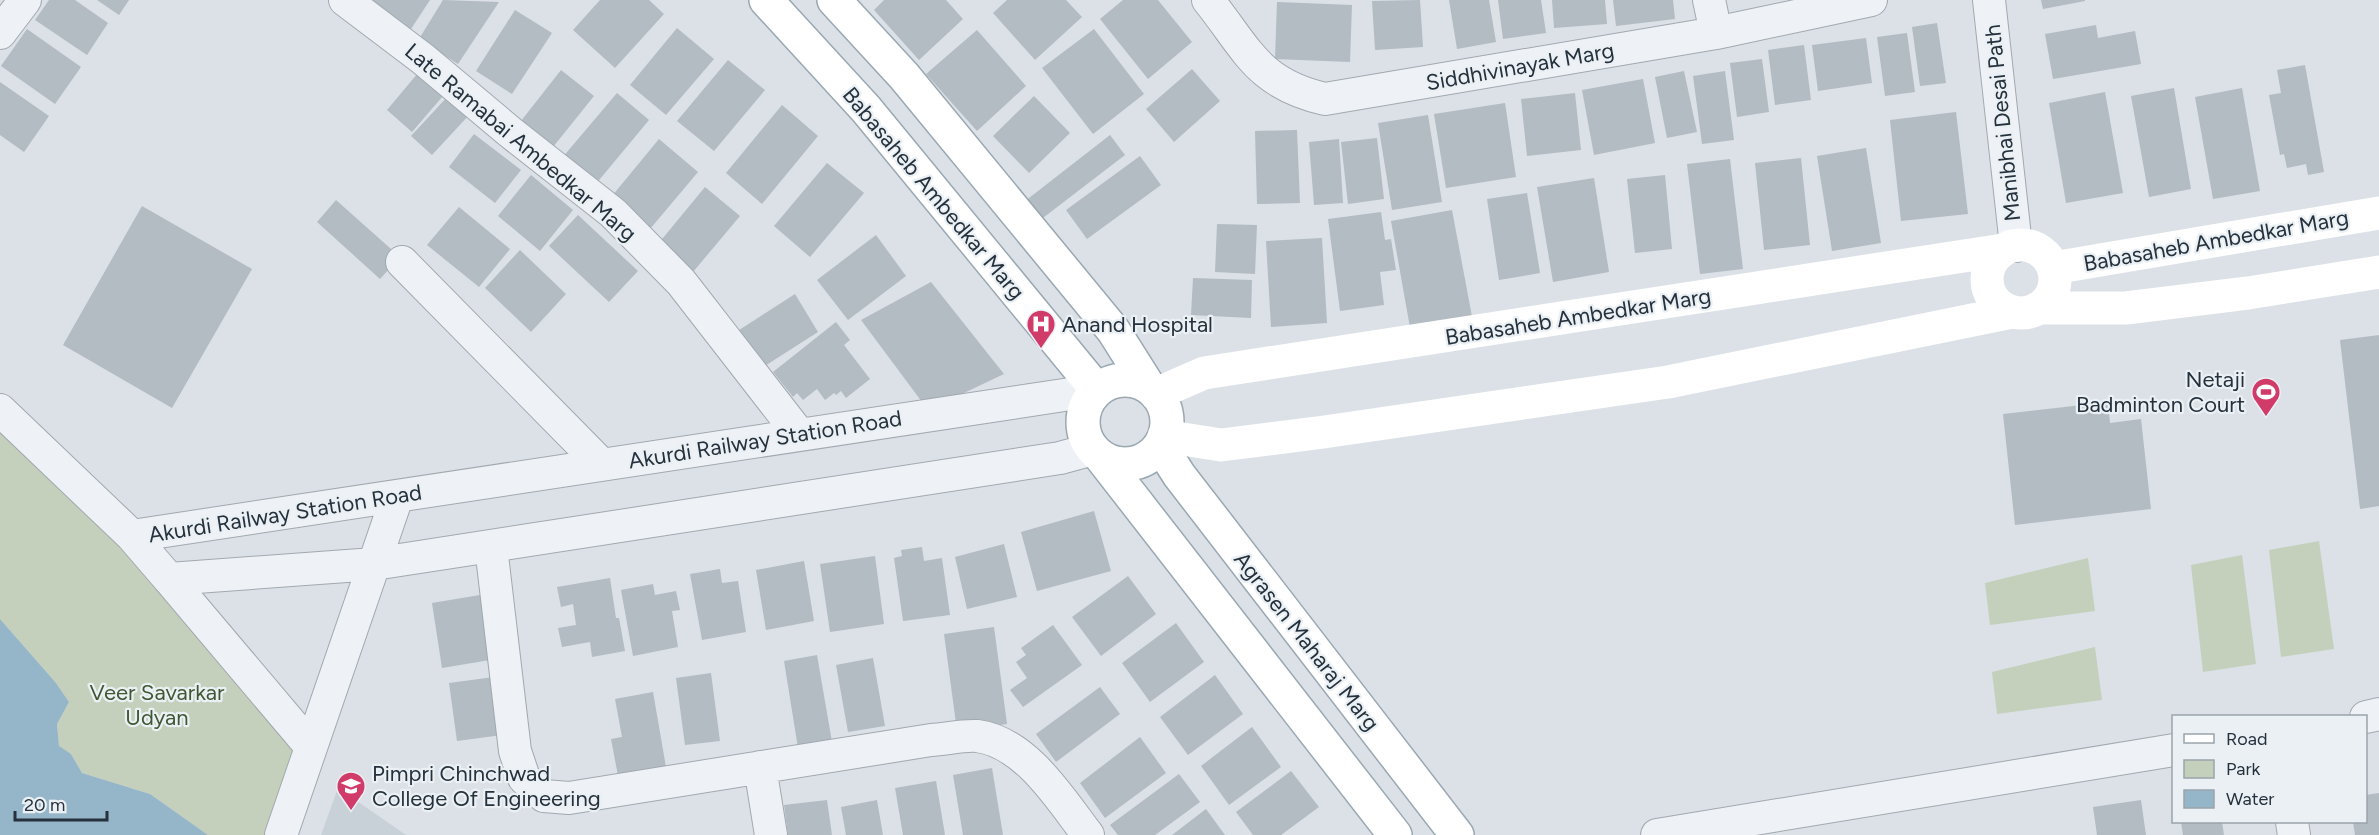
<svg xmlns="http://www.w3.org/2000/svg" width="2379" height="835" font-family="Figtree,sans-serif">
	<style>
		.built { fill: #c9d1d8 }
		.green { fill: #c4d0bc }
		.water { fill: #95b5c8 }
		.building { fill: #b3bbc3 }
		.lines { fill: none; stroke-linecap: round; stroke-linejoin: round }
		.street-casing { stroke: #a1a9b0; stroke-width: 34 }
		.primary-casing { stroke: #9aa8b2; stroke-width: 36 }
		.street { stroke: #eef1f5; stroke-width: 32 }
		.secondary { stroke: #fff; stroke-width: 33 }
		.primary { stroke: #fff; stroke-width: 33 }
		.labels { text-anchor: middle; stroke-width: 4.5; stroke-linejoin: round; paint-order: stroke }
		.street-label { font-size: 22px; fill: #25313c; stroke: #eaf0f4 }
		.poi-label { font-size: 22px; fill: #25313c; stroke: #eaf0f4; text-anchor: start }
		.park-label { font-size: 22px; fill: #3f5832; stroke: #eaf0f4 }
	</style>
	<rect width="100%" height="100%" fill="#dbe1e6"/>
	<path class="built" d="M 338,788 L 406,835 L 321,835 Z"/>
	<path class="green" d="M 0,423 L 133,541 L 310,750 L 281,835 L 208,835 L 150,794 L 82,773 L 71,754 L 59,747 L 57,724 L 69,702 L 56,683 L 0,619 Z
		M 2319,541 L 2334,649 L 2281,657 L 2269,550 Z
		M 2242,555 L 2256,664 L 2203,672 L 2191,565 Z
		M 2088,558 L 2095,611 L 1990,625 L 1985,583 Z
		M 2095,647 L 2102,700 L 1997,714 L 1992,672 Z"/>
	<path class="water" d="M 0,619 L 56,683 L 69,702 L 57,724 L 59,746 L 71,754 L 82,773 L 150,794 L 208,835 L 0,835 Z"/>
	<path class="building" d="M 49,0 L 75,0 L 108,23 L 87,55 L 35,20 Z
		M 97,0 L 129,0 L 119,15 Z
		M 371,0 L 430,0 L 411,29 L 370,2 Z
		M 443,0 L 499,2 L 458,64 L 419,39 Z
		M 600,0 L 649,0 L 664,14 L 615,68 L 573,30 Z
		M 884,0 L 946,0 L 963,19 L 919,60 L 874,10 Z
		M 1007,0 L 1066,0 L 1082,17 L 1035,60 L 993,13 Z
		M 1123,0 L 1158,0 L 1192,42 L 1148,79 L 1100,19 Z
		M 1420,0 L 1423,47 L 1375,50 L 1372,1 Z
		M 1449,0 L 1489,0 L 1496,42 L 1457,49 Z
		M 1498,0 L 1541,0 L 1546,33 L 1503,39 Z
		M 1552,0 L 1605,0 L 1607,24 L 1554,28 Z
		M 1613,0 L 1673,0 L 1675,19 L 1616,26 Z
		M 2041,0 L 2085,0 L 2085,1 L 2043,9 Z
		M 1277,2 L 1352,5 L 1350,62 L 1275,59 Z
		M 515,10 L 552,33 L 512,94 L 476,71 Z
		M 1937,23 L 1946,83 L 1920,86 L 1912,27 Z
		M 2096,25 L 2098,38 L 2135,31 L 2141,64 L 2053,79 L 2045,34 Z
		M 677,28 L 714,59 L 666,115 L 630,85 Z
		M 27,29 L 81,67 L 55,104 L 1,66 Z
		M 1094,29 L 1144,94 L 1093,134 L 1042,68 Z
		M 977,30 L 1026,86 L 977,131 L 926,74 Z
		M 1907,33 L 1915,92 L 1885,96 L 1877,37 Z
		M 1866,38 L 1872,83 L 1818,91 L 1812,45 Z
		M 1804,45 L 1811,100 L 1775,105 L 1768,50 Z
		M 1762,59 L 1769,112 L 1737,117 L 1730,63 Z
		M 728,60 L 765,90 L 714,151 L 677,121 Z
		M 2305,65 L 2324,172 L 2308,175 L 2306,164 L 2287,168 L 2284,154 L 2280,155 L 2269,95 L 2281,93 L 2277,70 Z
		M 423,67 L 449,89 L 412,132 L 387,110 Z
		M 1192,69 L 1220,101 L 1174,142 L 1146,109 Z
		M 561,70 L 594,96 L 553,147 L 521,121 Z
		M 1684,71 L 1697,132 L 1667,138 L 1655,77 Z
		M 1725,71 L 1734,140 L 1702,144 L 1693,76 Z
		M 1643,79 L 1655,143 L 1594,155 L 1582,90 Z
		M 0,82 L 49,116 L 24,152 L 0,135 Z
		M 2174,88 L 2191,189 L 2149,197 L 2131,96 Z
		M 2242,88 L 2260,191 L 2213,199 L 2195,97 Z
		M 2105,92 L 2123,193 L 2066,203 L 2049,103 Z
		M 617,93 L 649,120 L 595,185 L 562,158 Z
		M 1575,93 L 1581,150 L 1527,156 L 1521,99 Z
		M 449,95 L 470,114 L 432,155 L 411,136 Z
		M 1034,96 L 1070,133 L 1029,173 L 993,136 Z
		M 1505,103 L 1516,177 L 1446,188 L 1434,114 Z
		M 782,105 L 818,136 L 762,204 L 726,173 Z
		M 1956,112 L 1968,214 L 1901,221 L 1890,120 Z
		M 1428,115 L 1442,202 L 1392,210 L 1378,123 Z
		M 1297,130 L 1300,203 L 1257,204 L 1255,131 Z
		M 474,134 L 521,170 L 495,203 L 449,167 Z
		M 1110,135 L 1125,155 L 1035,224 L 1020,205 Z
		M 1377,138 L 1384,199 L 1348,204 L 1341,142 Z
		M 659,139 L 698,172 L 650,229 L 612,196 Z
		M 1339,139 L 1343,203 L 1314,205 L 1309,142 Z
		M 1866,148 L 1881,243 L 1832,251 L 1817,156 Z
		M 1140,156 L 1161,185 L 1087,239 L 1066,210 Z
		M 1801,158 L 1810,245 L 1764,250 L 1755,163 Z
		M 1730,159 L 1743,269 L 1700,274 L 1687,164 Z
		M 827,163 L 864,193 L 810,257 L 774,226 Z
		M 531,175 L 573,210 L 540,251 L 498,216 Z
		M 1665,175 L 1672,249 L 1635,253 L 1627,179 Z
		M 1594,178 L 1609,272 L 1553,282 L 1537,187 Z
		M 705,187 L 740,216 L 693,272 L 658,244 Z
		M 1527,193 L 1540,273 L 1499,280 L 1487,199 Z
		M 336,200 L 400,257 L 380,279 L 317,222 Z
		M 142,206 L 252,269 L 172,408 L 63,345 Z
		M 459,207 L 510,249 L 479,287 L 427,245 Z
		M 1452,210 L 1473,322 L 1411,333 L 1391,221 Z
		M 1381,212 L 1385,240 L 1391,239 L 1396,270 L 1380,272 L 1384,305 L 1340,311 L 1328,219 Z
		M 578,215 L 638,271 L 609,302 L 549,246 Z
		M 1217,224 L 1257,225 L 1255,274 L 1215,272 Z
		M 876,235 L 906,276 L 848,320 L 817,280 Z
		M 1322,238 L 1327,323 L 1271,327 L 1266,241 Z
		M 520,250 L 566,294 L 531,332 L 485,288 Z
		M 1193,278 L 1252,280 L 1251,318 L 1191,315 Z
		M 931,282 L 1004,374 L 928,410 L 861,320 Z
		M 795,294 L 818,332 L 760,369 L 736,332 Z
		M 836,322 L 850,340 L 844,345 L 870,379 L 846,398 L 841,391 L 836,395 L 834,393 L 825,400 L 817,389 L 803,400 L 797,393 L 793,397 L 773,372 Z
		M 2379,335 L 2379,506 L 2360,509 L 2340,340 Z
		M 2108,402 L 2110,423 L 2141,419 L 2151,509 L 2015,525 L 2003,414 Z
		M 1094,511 L 1111,571 L 1037,591 L 1021,532 Z
		M 1004,544 L 1017,597 L 967,609 L 955,557 Z
		M 922,547 L 924,561 L 942,558 L 950,615 L 903,621 L 894,558 L 902,556 L 901,550 Z
		M 875,556 L 884,624 L 830,632 L 820,564 Z
		M 804,561 L 814,621 L 766,630 L 756,570 Z
		M 720,569 L 722,583 L 738,581 L 746,632 L 702,640 L 690,574 Z
		M 1128,576 L 1156,614 L 1101,656 L 1072,617 Z
		M 610,578 L 616,618 L 619,618 L 625,651 L 592,657 L 590,642 L 562,647 L 558,628 L 576,625 L 573,604 L 561,607 L 557,587 Z
		M 653,584 L 655,595 L 676,591 L 680,610 L 672,611 L 678,647 L 633,656 L 621,590 Z
		M 480,595 L 490,660 L 442,668 L 432,603 Z
		M 1176,623 L 1204,662 L 1150,702 L 1122,663 Z
		M 1053,625 L 1082,665 L 1023,707 L 1010,690 L 1027,678 L 1016,662 L 1026,655 L 1021,648 Z
		M 994,627 L 1007,724 L 957,731 L 944,634 Z
		M 817,655 L 832,742 L 798,748 L 784,661 Z
		M 873,658 L 885,726 L 848,732 L 836,665 Z
		M 711,673 L 720,741 L 685,745 L 676,678 Z
		M 1215,675 L 1243,714 L 1188,755 L 1160,717 Z
		M 494,677 L 502,735 L 457,741 L 449,683 Z
		M 1100,687 L 1120,714 L 1056,762 L 1036,734 Z
		M 653,692 L 667,773 L 619,781 L 611,739 L 622,737 L 615,699 Z
		M 1252,727 L 1281,767 L 1229,805 L 1201,766 Z
		M 1140,737 L 1166,773 L 1105,818 L 1080,783 Z
		M 992,768 L 1003,835 L 963,835 L 953,775 Z
		M 1291,771 L 1319,807 L 1281,835 L 1253,835 L 1236,812 Z
		M 1179,774 L 1200,802 L 1155,835 L 1118,835 L 1110,825 Z
		M 936,781 L 945,835 L 903,835 L 895,788 Z
		M 2379,793 L 2379,835 L 2355,835 L 2353,822 L 2366,822 L 2366,795 Z
		M 827,800 L 832,835 L 788,835 L 784,805 Z
		M 877,800 L 883,835 L 846,835 L 841,807 Z
		M 2141,800 L 2146,835 L 2097,835 L 2093,807 Z
		M 1206,809 L 1225,835 L 1172,835 Z
		M 2181,822 L 2222,822 L 2224,835 L 2183,835 Z"/>
	<g class="lines">
		<g class="street-casing">
			<path id="street" d="M 345,0 L 423,59 L 510,132 L 613,213 L 681,282 L 799,434
				M 1208,0 C 1248,50 1257,83 1325,99 L 1716,33 L 1871,0
				M 1709,0 L 1716,33
				M 1989,0 L 2016,246
				M 0,33 L 25,0
				M 402,262 L 601,464
				M 0,410 L 132,536 L 169,579 L 374,564 L 1060,458 L 1093,449
				M 132,536 L 1097,390
				M 491,547 L 515,751 L 524,778 L 544,796 L 569,798 L 931,740 C 946,739 963,735 977,736 C 1026,742 1061,800 1088,835
				M 169,579 L 311,747
				M 2366,717 L 2379,714
				M 760,767 L 771,835
				M 2292,822 L 2294,835
				M 281,835 L 397,497
				M 1657,835 L 2174,750"/>
		</g>
		<g class="primary-casing">
			<path id="primary" d="M 766,0 L 866,109 L 1097,390
				M 834,0 L 904,76 L 1113,330 L 1149,387
				M1083 422a42 42 0 1 1 84 0a42 42 0 1 1-84 0Z
				M 1160,445 L 1179,475 L 1457,835
				M 1101,457 L 1395,835"/>
		</g>
		<use href="#street" class="street"/>
		<path class="secondary" d="M1987 279a34 34 0 1 1 68 0a34 34 0 1 1-68 0Z
			M 2053,268 L 2379,213
			M 2038,308 L 2126,308 L 2248,293 L 2379,272
			M 1156,394 L 1204,373 L 2003,250
			M 1164,436 L 1221,445 L 1324,432 L 1668,382 L 2012,312"/>
		<use href="#primary" class="primary"/>
	</g>
	<defs>
		<g id="hospital-pin" transform="scale(1.5)"><path d="M0 17L-7.5 6A9.5 9.5 0 1 1 7.5 6Z" fill="#d13b69" stroke="#eaf0f4"/><path d="M-5-5h3v3.5h4V-5h3V5h-3V1.5h-4V5h-3Z" fill="#fff"/></g>
		<g id="stadium-pin" transform="scale(1.5)"><path d="M0 17L-7.5 6A9.5 9.5 0 1 1 7.5 6Z" fill="#d13b69" stroke="#eaf0f4"/><path d="M0-5a6.5 5 0 1 0 0 10a6.5 5 0 1 0 0-10ZM-3.5-1.8h7v3.6h-7Z" fill="#fff"/></g>
		<g id="university-pin" transform="scale(1.5)"><path d="M0 17L-7.5 6A9.5 9.5 0 1 1 7.5 6Z" fill="#d13b69" stroke="#eaf0f4"/><path d="M0-5L7-2L0 1L-7-2ZM-4 1L0 2.5L4 1V4Q0 6-4 4Z" fill="#fff"/></g>
	</defs>
	<g fill-rule="evenodd">
		<use href="#hospital-pin" x="1041" y="324"/>
		<use href="#stadium-pin" x="2266" y="392"/>
		<use href="#university-pin" x="351" y="786"/>
	</g>
	<g class="labels">
		<g class="street-label">
			<text transform="translate(1520 66) rotate(-10)" y="8">Siddhivinayak Marg</text>
			<text transform="translate(2002 123) rotate(-96)" y="8">Manibhai Desai Path</text>
			<text transform="translate(521 142) rotate(40)" y="8">Late Ramabai Ambedkar Marg</text>
			<text transform="translate(934 193) rotate(50)" y="8">Babasaheb Ambedkar Marg</text>
			<text transform="translate(2216 240) rotate(-10)" y="8">Babasaheb Ambedkar Marg</text>
			<text transform="translate(1578 316) rotate(-9)" y="8">Babasaheb Ambedkar Marg</text>
			<text transform="translate(765 439) rotate(-9)" y="8">Akurdi Railway Station Road</text>
			<text transform="translate(285 513) rotate(-9)" y="8">Akurdi Railway Station Road</text>
			<text transform="translate(1307 641) rotate(52)" y="8">Agrasen Maharaj Marg</text>
		</g>
		<g class="poi-label">
			<text x="1062" y="332">Anand Hospital</text>
			<text x="2245" y="387" text-anchor="end">Netaji<tspan x="2245" dy="25">Badminton Court</tspan></text>
			<text x="372" y="781">Pimpri Chinchwad<tspan x="372" dy="25">College Of Engineering</tspan></text>
		</g>
		<g class="park-label">
			<text x="157" y="700">Veer Savarkar<tspan x="157" dy="25">Udyan</tspan></text>
		</g>
	</g>
	<rect x="2172" y="715" width="195" height="108" fill="#eaf0f4" stroke="#9ba4aa" stroke-width="1.5"/>
	<rect x="2184" y="734" width="30" height="9" fill="#ffffff" stroke="#9ba4aa" stroke-width="1.5"/>
	<text x="2226" y="745" font-size="18" fill="#25313c">Road</text>
	<rect x="2184" y="760" width="30" height="18" fill="#c4d0bc" stroke="#9ba4aa" stroke-width="1.5"/>
	<text x="2226" y="775" font-size="18" fill="#25313c">Park</text>
	<rect x="2184" y="790" width="30" height="18" fill="#95b5c8" stroke="#9ba4aa" stroke-width="1.5"/>
	<text x="2226" y="805" font-size="18" fill="#25313c">Water</text>
	<path d="M15 811v9h92v-9" fill="none" stroke="#25313c" stroke-width="3"/>
	<text x="24" y="811" font-size="18" fill="#25313c" stroke="#eaf0f4" stroke-width="4.5" paint-order="stroke">20 m</text>
</svg>
